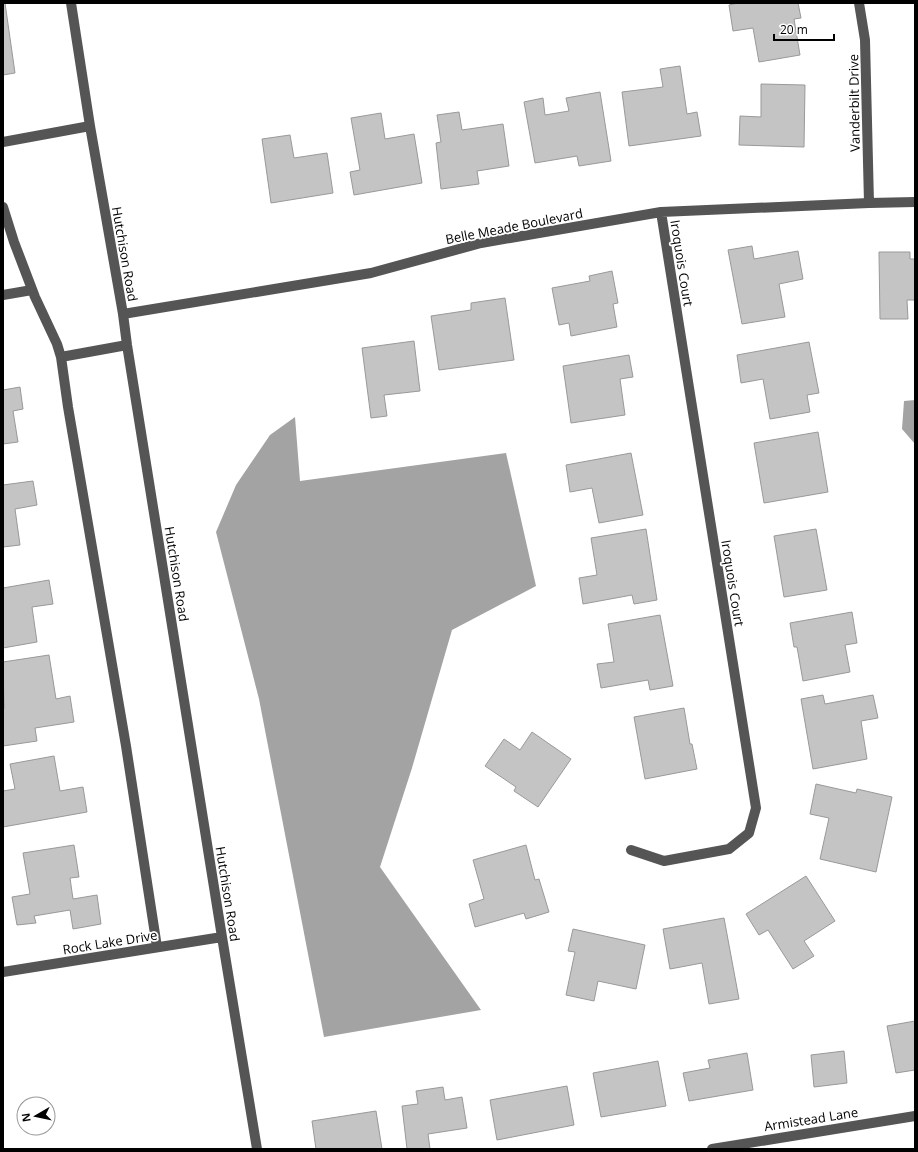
<svg xmlns="http://www.w3.org/2000/svg" width="918" height="1152" font-family="'Open Sans',sans-serif">
	<style>
		.water { fill: #a3a3a3 }
		.building { fill: #c4c4c4; stroke: #999 }
		.lines { fill: none; stroke-linecap: round; stroke-linejoin: round }
		.minor { stroke: #555; stroke-width: 10 }
		.labels { text-anchor: middle; stroke-width: 3.5; stroke-linejoin: round; paint-order: stroke }
		.street-label { font-size: 13px; fill: #000; stroke: #fff }
	</style>
	<rect width="100%" height="100%" fill="#fff"/>
	<path class="water" d="M 915,400 L 915,444 L 902,429 L 904,401 Z
		M 295,417 L 300,481 L 506,453 L 536,586 L 452,630 L 412,768 L 380,867 L 481,1010 L 324,1037 L 259,699 L 216,532 L 236,485 L 270,435 Z"/>
	<path class="building" d="M 3,3 L 5,3 L 15,73 L 3,75 Z
		M 738,3 L 798,3 L 801,18 L 794,19 L 800,55 L 759,62 L 753,28 L 733,31 L 729,5 Z
		M 680,66 L 687,114 L 697,112 L 701,136 L 629,146 L 622,92 L 663,87 L 660,69 Z
		M 761,84 L 805,85 L 804,147 L 739,145 L 740,116 L 761,117 Z
		M 600,92 L 611,161 L 579,166 L 577,156 L 535,163 L 524,102 L 543,98 L 545,115 L 569,111 L 566,98 Z
		M 459,112 L 462,130 L 503,124 L 509,166 L 477,171 L 479,184 L 441,189 L 436,143 L 441,142 L 437,115 Z
		M 381,113 L 385,139 L 414,134 L 422,183 L 354,195 L 350,172 L 360,170 L 351,118 Z
		M 290,135 L 294,158 L 327,153 L 333,193 L 271,203 L 262,139 Z
		M 752,246 L 754,259 L 798,251 L 803,279 L 779,284 L 785,317 L 742,324 L 728,250 Z
		M 879,252 L 910,252 L 910,259 L 915,259 L 915,300 L 907,300 L 908,319 L 880,319 Z
		M 612,271 L 618,303 L 613,304 L 617,327 L 571,336 L 569,323 L 559,325 L 552,288 L 590,281 L 589,276 Z
		M 505,298 L 514,360 L 439,370 L 431,316 L 471,310 L 471,303 Z
		M 414,341 L 420,391 L 384,395 L 387,416 L 371,418 L 362,348 Z
		M 809,342 L 819,393 L 807,395 L 810,412 L 770,419 L 763,379 L 741,383 L 737,355 Z
		M 629,355 L 633,377 L 620,379 L 625,415 L 571,423 L 563,366 Z
		M 20,387 L 23,409 L 13,411 L 18,442 L 3,444 L 3,390 Z
		M 818,432 L 828,492 L 764,503 L 754,443 Z
		M 631,453 L 643,515 L 599,523 L 592,488 L 570,492 L 566,465 Z
		M 33,481 L 37,505 L 15,509 L 20,545 L 3,547 L 3,485 Z
		M 646,529 L 657,600 L 634,604 L 632,595 L 583,604 L 579,578 L 597,575 L 591,538 Z
		M 816,529 L 827,590 L 784,597 L 774,536 Z
		M 49,580 L 53,604 L 32,607 L 37,642 L 3,648 L 3,588 Z
		M 852,612 L 857,643 L 845,645 L 850,672 L 803,681 L 797,647 L 794,647 L 790,623 Z
		M 660,615 L 673,686 L 650,690 L 648,680 L 601,688 L 597,664 L 614,662 L 608,624 Z
		M 49,655 L 56,699 L 70,696 L 74,722 L 35,728 L 37,741 L 3,746 L 3,709 L 4,709 L 3,662 Z
		M 823,695 L 825,704 L 873,695 L 878,718 L 861,721 L 867,759 L 813,769 L 801,699 Z
		M 684,708 L 690,744 L 692,744 L 697,769 L 645,779 L 634,717 Z
		M 532,732 L 571,759 L 538,807 L 514,791 L 516,787 L 485,766 L 504,739 L 520,750 Z
		M 54,756 L 60,791 L 83,787 L 87,812 L 3,827 L 3,791 L 15,789 L 10,764 Z
		M 816,784 L 856,793 L 857,789 L 892,797 L 876,872 L 820,859 L 829,818 L 810,814 Z
		M 74,845 L 79,877 L 70,878 L 73,899 L 97,895 L 101,924 L 73,929 L 70,910 L 34,916 L 36,923 L 17,925 L 12,897 L 30,894 L 23,853 Z
		M 526,845 L 535,880 L 539,879 L 549,912 L 526,919 L 524,913 L 475,927 L 469,904 L 484,899 L 473,860 Z
		M 806,876 L 835,921 L 804,941 L 814,956 L 793,969 L 768,930 L 759,935 L 746,914 Z
		M 724,918 L 739,999 L 709,1004 L 702,963 L 670,969 L 663,929 Z
		M 573,929 L 645,945 L 636,989 L 598,981 L 594,1001 L 566,995 L 575,952 L 568,951 Z
		M 915,1021 L 915,1070 L 896,1073 L 887,1026 Z
		M 844,1051 L 847,1083 L 814,1087 L 811,1055 Z
		M 747,1053 L 753,1090 L 689,1101 L 683,1073 L 710,1068 L 708,1060 Z
		M 658,1061 L 666,1106 L 601,1117 L 593,1073 Z
		M 567,1086 L 574,1125 L 497,1140 L 490,1100 Z
		M 443,1087 L 445,1100 L 462,1097 L 467,1128 L 428,1134 L 430,1149 L 407,1149 L 402,1106 L 418,1104 L 416,1091 Z
		M 376,1111 L 382,1149 L 316,1149 L 312,1121 Z"/>
	<g class="lines">
		<path class="minor" d="M 71,3 L 90,126 L 123,314 L 127,345 L 222,937 L 257,1149
			M 859,3 L 865,40 L 869,203
			M 3,142 L 90,126
			M 3,207 L 14,242 L 35,297 L 57,344 L 61,357 L 68,407 L 126,746 L 157,947
			M 3,295 L 32,290
			M 123,314 L 371,273 L 481,243 L 661,212 L 869,203 L 915,202
			M 61,357 L 127,345
			M 631,850 L 664,861 L 729,849 L 749,833 L 756,808 L 661,212
			M 3,972 L 222,937
			M 712,1149 L 915,1116"/>
	</g>
	<g class="labels">
		<g class="street-label">
			<text transform="translate(854 103) rotate(-91)" y="5">Vanderbilt Drive</text>
			<text transform="translate(514 226) rotate(-11)" y="5">Belle Meade Boulevard</text>
			<text transform="translate(125 254) rotate(80)" y="5">Hutchison Road</text>
			<text transform="translate(682 263) rotate(81)" y="5">Iroquois Court</text>
			<text transform="translate(177 574) rotate(81)" y="5">Hutchison Road</text>
			<text transform="translate(733 583) rotate(81)" y="5">Iroquois Court</text>
			<text transform="translate(228 894) rotate(81)" y="5">Hutchison Road</text>
			<text transform="translate(110 942) rotate(-9)" y="5">Rock Lake Drive</text>
			<text transform="translate(811 1119) rotate(-9)" y="5">Armistead Lane</text>
		</g>
	</g>
	<rect width="918" height="1152" fill="none" stroke="#000000" stroke-width="8"/>
	<g transform="translate(36 1116) rotate(261)"><circle r="19" fill="#ffffff" stroke="#999999"/>
	<path d="M0-3L7 15L0 10L-7 15Z" fill="#000000"/>
	<text y="-6" font-size="11" font-weight="bold" text-anchor="middle" fill="#000000">N</text>
	</g>
	<path d="M774 34v6h60v-6" fill="none" stroke="#000000" stroke-width="2"/>
	<text x="780" y="34" font-size="12" fill="#000000" stroke="#ffffff" stroke-width="3" paint-order="stroke">20 m</text>
</svg>
